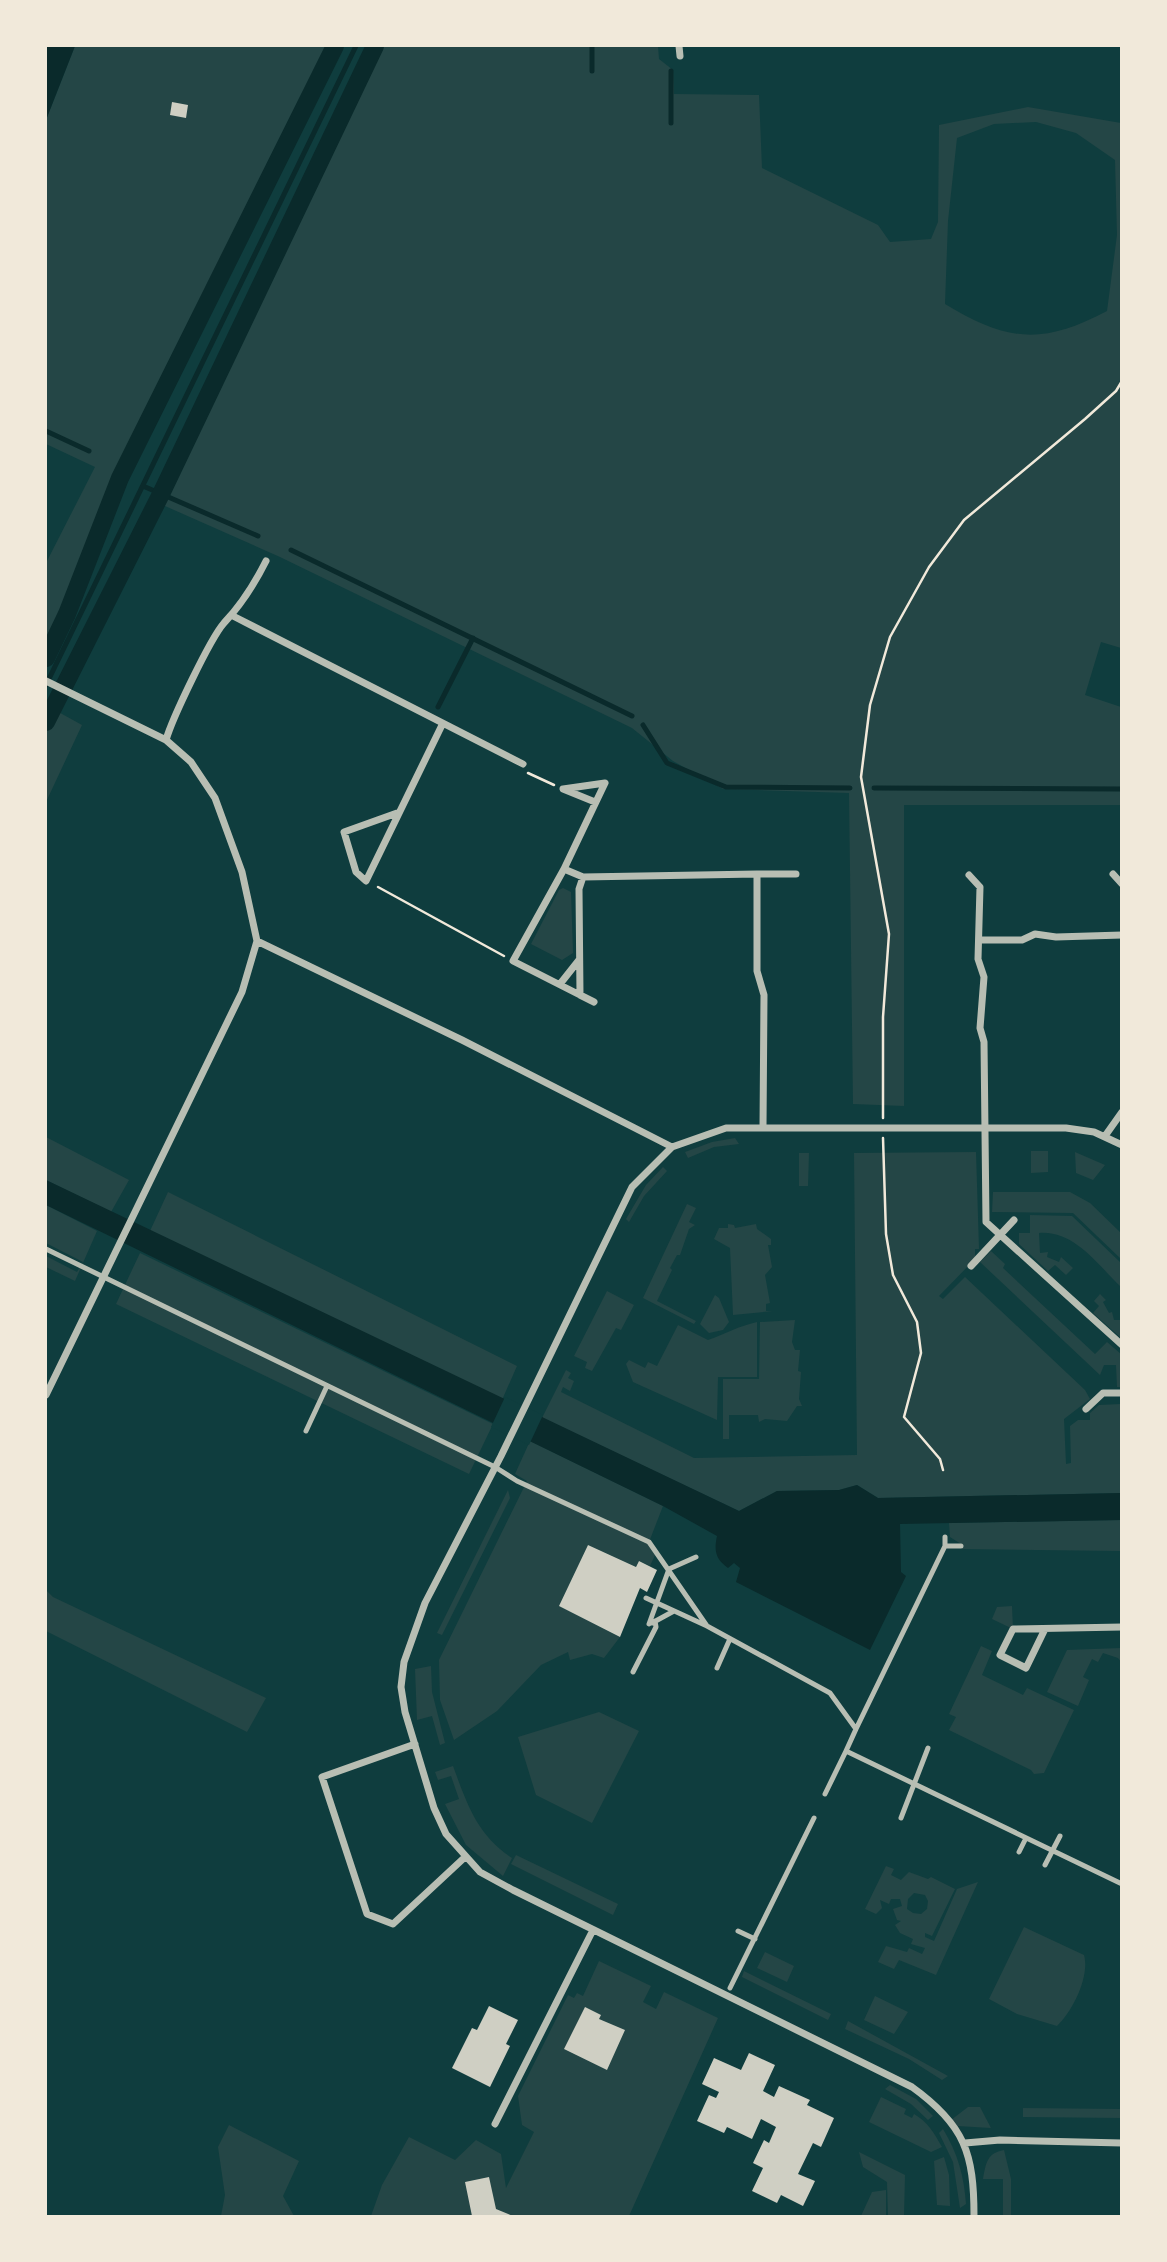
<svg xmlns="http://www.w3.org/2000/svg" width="1167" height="2262" font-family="'PT Serif',serif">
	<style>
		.green { fill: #244646; fill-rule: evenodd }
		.water { fill: #0a2a2b }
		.pier { fill: #0f3d3e }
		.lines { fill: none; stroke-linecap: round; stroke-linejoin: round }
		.stream { stroke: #0a2a2b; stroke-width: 5 }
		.canal { stroke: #0a2a2b; stroke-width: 18 }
		.building { fill: #cfcfc3 }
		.path { stroke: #f1e9da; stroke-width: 2.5 }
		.pedestrian { stroke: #b8beb3; stroke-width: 5 }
		.minor { stroke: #b8beb3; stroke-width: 7 }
	</style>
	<rect width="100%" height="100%" fill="#0f3d3e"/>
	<path class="green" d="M 75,46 L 335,46 L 120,477 L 67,614 L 46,656 L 46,563 L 95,467 L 46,444 L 46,120 Z
		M 375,46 L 658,46 L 659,59 L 673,70 L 674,94 L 759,95 L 762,168 L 878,225 L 890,242 L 931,239 L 938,222 L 939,125 L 1028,107 L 1121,123 L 1121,648 L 1101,642 L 1085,695 L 1121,707 L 1121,805 L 904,805 L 904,1106 L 853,1104 L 849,793 L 723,789 L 673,761 L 632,728 L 280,557 L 156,502 ZM 1036,122 L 1076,133 L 1115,160 L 1117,235 L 1107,311 C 1043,345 1007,342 945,304 L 948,221 L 957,138 L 994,124 Z
		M 53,709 L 82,725 L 46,802 L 46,722 Z
		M 563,888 L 571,892 L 573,953 L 562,960 L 531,944 L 559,890 Z
		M 46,1137 L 129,1180 L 111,1212 L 46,1180 Z
		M 735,1138 L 739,1144 L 714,1147 L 688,1158 L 685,1152 L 712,1142 Z
		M 1031,1151 L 1048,1151 L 1048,1172 L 1031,1173 Z
		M 976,1152 L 979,1249 L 975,1249 L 975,1259 L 939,1296 L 943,1299 L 965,1277 L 1085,1390 L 1090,1399 L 1064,1419 L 1066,1464 L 1071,1463 L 1070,1426 L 1078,1420 L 1090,1420 L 1090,1413 L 1099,1405 L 1121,1404 L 1121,1493 L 878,1498 L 857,1485 L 839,1490 L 777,1491 L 739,1511 L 542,1418 L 566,1370 L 571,1373 L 568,1378 L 574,1381 L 570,1391 L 563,1387 L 561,1392 L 694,1458 L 857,1455 L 854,1153 Z
		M 1075,1152 L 1105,1165 L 1093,1180 L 1076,1173 Z
		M 799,1153 L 809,1153 L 808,1186 L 799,1186 Z
		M 663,1167 L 667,1171 L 644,1196 L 629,1222 L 626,1219 L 646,1185 Z
		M 168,1192 L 517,1366 L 502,1400 L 150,1231 Z
		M 993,1192 L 1070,1192 L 1090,1203 L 1121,1233 L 1121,1259 L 1073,1213 L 992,1212 Z
		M 687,1204 L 696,1208 L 689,1222 L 695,1225 L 689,1229 L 680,1255 L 677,1255 L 670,1268 L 672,1270 L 657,1301 L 696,1321 L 694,1324 L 643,1298 Z
		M 46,1205 L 97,1231 L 75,1281 L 46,1267 L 46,1256 L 77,1272 L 83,1262 L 46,1243 Z
		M 1030,1215 L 1072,1216 L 1121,1263 L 1121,1287 C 1097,1264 1074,1230 1039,1233 L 1040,1253 L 1048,1252 L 1047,1257 L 1059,1262 L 1061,1257 L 1073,1268 L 1066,1275 L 1055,1265 L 1048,1271 L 1019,1244 L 1019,1233 L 1030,1233 Z
		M 728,1224 L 734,1225 L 735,1228 L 756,1224 L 757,1229 L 771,1239 L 771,1245 L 768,1245 L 772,1267 L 765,1275 L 770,1303 L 766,1304 L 766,1311 L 773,1311 L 733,1315 L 730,1248 L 714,1239 L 719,1228 L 728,1228 Z
		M 991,1251 L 1005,1264 L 1003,1268 L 1095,1354 L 1107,1342 L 1121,1354 L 1121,1387 L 1117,1387 L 1116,1365 L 1104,1365 L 1100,1375 L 980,1262 Z
		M 140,1253 L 493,1424 L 469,1474 L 116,1304 Z
		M 607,1291 L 634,1305 L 621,1330 L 616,1328 L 592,1371 L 585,1368 L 587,1362 L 574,1356 Z
		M 1100,1294 L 1106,1300 L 1103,1302 L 1109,1313 L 1112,1312 L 1114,1320 L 1121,1320 L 1121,1338 L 1093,1313 L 1099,1306 L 1094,1301 Z
		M 715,1295 L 719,1298 L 729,1322 L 723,1330 L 709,1333 L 700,1324 Z
		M 795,1320 L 792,1342 L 795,1350 L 800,1350 L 798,1371 L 801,1372 L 799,1399 L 802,1406 L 797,1406 L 787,1421 L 765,1419 L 759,1422 L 758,1415 L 729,1415 L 729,1439 L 723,1439 L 723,1379 L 759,1379 L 760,1322 Z
		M 757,1322 L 757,1377 L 718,1377 L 717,1420 L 633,1382 L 626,1364 L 629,1360 L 645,1368 L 648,1362 L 657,1366 L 678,1325 L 708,1340 C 725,1334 739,1326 757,1322 Z
		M 530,1441 L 663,1506 L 649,1542 L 657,1551 L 650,1566 L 639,1561 L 636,1567 L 588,1545 L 560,1606 L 620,1637 L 604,1658 L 592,1654 L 570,1660 L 568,1652 L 541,1665 L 497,1711 L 454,1740 L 440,1700 L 439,1660 L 527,1481 L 515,1474 Z
		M 508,1490 L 510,1498 L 442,1635 L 437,1633 Z
		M 1121,1520 L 1121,1551 L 962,1549 L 961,1544 L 950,1537 L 949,1523 Z
		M 46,1590 L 53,1597 L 266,1698 L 247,1732 L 46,1631 Z
		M 1012,1606 L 1013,1629 L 992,1619 L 997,1607 Z
		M 981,1646 L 992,1651 L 982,1675 L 1023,1695 L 1027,1688 L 1074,1710 L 1044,1773 L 1034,1774 L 1031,1770 L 949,1730 L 956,1717 L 949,1714 Z
		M 1121,1648 L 1121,1662 L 1118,1658 L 1103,1653 L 1098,1662 L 1092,1659 L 1083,1677 L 1089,1680 L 1078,1706 L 1047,1692 L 1067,1650 Z
		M 431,1666 L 432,1692 L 445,1743 L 440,1745 L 432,1716 L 417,1720 L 415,1669 Z
		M 599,1712 L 639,1731 L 592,1823 L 536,1795 L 518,1737 Z
		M 453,1766 C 467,1804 477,1835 512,1858 L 503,1876 L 466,1845 L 445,1804 L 459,1799 L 451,1776 L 438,1780 L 435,1772 Z
		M 516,1855 L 618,1904 L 613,1915 L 511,1864 Z
		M 886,1866 L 894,1869 L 891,1875 L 901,1880 L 909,1872 L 928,1879 L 931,1877 L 955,1889 L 932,1936 L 925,1933 L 925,1937 L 934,1941 L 957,1889 L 978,1882 L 936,1975 L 899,1960 L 894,1969 L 878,1962 L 886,1946 L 907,1952 L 909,1948 L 922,1954 L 925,1948 L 911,1944 L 913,1939 L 900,1933 L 895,1925 L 901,1921 L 897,1920 L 893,1909 L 902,1906 L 900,1899 L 891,1899 L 889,1904 L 880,1900 L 882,1908 L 876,1914 L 865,1909 ZM 914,1893 L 925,1895 L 928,1901 L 927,1909 L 921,1914 L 913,1913 L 907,1909 L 908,1899 Z
		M 1024,1927 L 1084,1955 C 1090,1976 1073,2011 1057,2026 L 1017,2014 L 989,1999 Z
		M 765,1952 L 794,1966 L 787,1982 L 757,1968 Z
		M 599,1961 L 651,1986 L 643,2002 L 656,2009 L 664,1992 L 718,2018 L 629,2216 L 371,2216 L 382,2185 L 409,2137 L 455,2160 L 476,2140 L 501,2154 L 506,2188 L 534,2132 L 522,2125 L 518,2096 L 568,1995 L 574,1998 L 577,1993 L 583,1996 Z
		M 744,1971 L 831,2014 L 828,2020 L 742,1977 Z
		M 875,1996 L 908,2012 L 894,2034 L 864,2020 Z
		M 848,2021 L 948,2076 L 942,2080 L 909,2059 L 845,2029 Z
		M 890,2085 L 916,2099 L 933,2116 L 928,2120 L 911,2104 L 885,2089 Z
		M 881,2097 L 906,2109 L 904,2114 L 912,2118 L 914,2114 C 928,2122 934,2133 942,2147 L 931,2152 L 869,2122 Z
		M 968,2107 L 980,2107 L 991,2128 L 957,2126 L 951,2120 Z
		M 1023,2108 L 1121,2109 L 1121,2118 L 1023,2117 Z
		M 229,2125 L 299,2161 L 283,2196 L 294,2216 L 221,2216 L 225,2195 L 218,2147 Z
		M 943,2129 C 958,2154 964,2176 966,2204 L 960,2208 L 953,2162 L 939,2133 Z
		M 1004,2150 L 1011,2179 L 1011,2216 L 1003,2216 L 1003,2179 L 983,2179 C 986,2163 987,2153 1004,2150 Z
		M 859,2152 L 905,2175 L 904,2216 L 888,2216 L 887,2182 L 863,2167 Z
		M 944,2157 L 949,2175 L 950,2206 L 937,2205 L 934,2161 Z
		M 886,2190 L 886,2216 L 861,2216 L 872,2192 Z"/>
	<path class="water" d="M 46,46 L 75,46 L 46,120 Z
		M 46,1180 L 739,1511 L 777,1491 L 839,1490 L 857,1485 L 878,1498 L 1121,1493 L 1121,1520 L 900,1524 L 901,1572 L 906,1576 L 870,1650 L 736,1582 L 740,1568 L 734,1563 L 728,1568 C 715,1559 714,1550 717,1536 L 663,1506 L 46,1205 Z"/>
	<path class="pier" d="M 505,1397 L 543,1415 L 529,1445 L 491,1427 Z"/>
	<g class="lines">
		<path class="stream" d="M 592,46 L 592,71
			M 671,123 L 671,71
			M 46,431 L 89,451
			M 143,486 L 258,536
			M 291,550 L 632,716
			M 46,685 L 356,46
			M 438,707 L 473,638
			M 643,725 L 667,763 L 726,787 L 850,788
			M 874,788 L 1122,789"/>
		<path class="canal" d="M 46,658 L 67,614 L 120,478 L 335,46
			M 46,722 L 161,494 L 375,46"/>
	</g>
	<path class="building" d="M 172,102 L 188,105 L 186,118 L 170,115 Z
		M 588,1545 L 636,1567 L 639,1561 L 657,1570 L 647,1592 L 640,1588 L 620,1637 L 559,1606 Z
		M 489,2006 L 518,2020 L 506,2044 L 510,2046 L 490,2087 L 452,2068 L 472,2028 L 477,2030 Z
		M 585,2007 L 601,2015 L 599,2019 L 625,2030 L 607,2070 L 564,2049 Z
		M 749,2053 L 775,2065 L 763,2091 L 774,2097 L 779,2086 L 810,2100 L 807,2105 L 834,2118 L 821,2147 L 813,2143 L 798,2174 L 815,2181 L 803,2206 L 781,2195 L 777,2203 L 752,2191 L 763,2168 L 753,2163 L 764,2140 L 769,2143 L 776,2127 L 761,2119 L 752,2139 L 727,2127 L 724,2133 L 697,2121 L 709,2095 L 716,2098 L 719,2092 L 702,2084 L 714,2058 L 741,2070 Z
		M 489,2177 L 496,2209 L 513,2216 L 472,2216 L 465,2182 Z"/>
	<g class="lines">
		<path class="path" d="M 528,773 L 554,785
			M 378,887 L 504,956
			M 883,1118 L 883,1017 L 889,934 L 861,777 L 870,705 L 890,637 L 929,567 L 964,520 L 1085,419 L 1116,391 L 1122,381
			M 883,1138 L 886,1234 L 893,1275 L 917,1322 L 921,1353 L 904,1417 L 940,1459 L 943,1470"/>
		<path class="pedestrian" d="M 46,1249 L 495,1467 L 517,1481 L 649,1542 L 707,1626 L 830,1693 L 856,1729 L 846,1751 L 1122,1884
			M 306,1431 L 327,1386
			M 945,1546 L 961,1546
			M 646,1598 L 707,1626
			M 652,1623 L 674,1611
			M 649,1624 L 669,1569 L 696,1557
			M 717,1668 L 729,1641
			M 633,1672 L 656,1627 L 655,1621
			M 856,1729 L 945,1546 L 945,1537
			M 825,1794 L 846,1751
			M 901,1818 L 928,1748
			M 1019,1852 L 1026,1838
			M 1045,1865 L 1060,1836
			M 738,1931 L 755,1939
			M 730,1988 L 814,1818"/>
		<path class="minor" d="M 679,46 L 680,56
			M 233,616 L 523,764
			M 46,681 L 166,740 L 191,762 L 215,798 L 242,872 L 257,941 L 242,992 L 46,1395
			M 166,740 C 172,719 210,639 224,623 C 242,604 254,585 266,561
			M 397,813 L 344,832 L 356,872 L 366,881 L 442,725
			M 564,869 L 605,783 L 563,789 L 595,802
			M 757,874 L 796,874
			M 1113,874 L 1122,884
			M 969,875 L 980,887 L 978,959 L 984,977 L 980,1028 L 984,1042 L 986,1222 L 1122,1345
			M 583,877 L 579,889 L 580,995 L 513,961 L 564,869 L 583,877 L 757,874 L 757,971 L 764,995 L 763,1127
			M 981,940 L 1022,940 L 1035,934 L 1056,937 L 1122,935
			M 257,941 L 462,1040 L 672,1147
			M 560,984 L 579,960
			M 580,995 L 594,1002
			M 1105,1136 L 1122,1112
			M 971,1266 L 1014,1220
			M 1086,1409 L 1103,1393 L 1122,1393
			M 1045,1629 L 1026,1668 L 1000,1655 L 1013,1629 L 1122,1627
			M 415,1744 L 322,1777 L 367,1914 L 393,1924 L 464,1858
			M 495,2124 L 593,1930
			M 965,2143 L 1000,2140 L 1122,2143
			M 974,2216 C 974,2154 965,2125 912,2087 L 513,1890 L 480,1872 L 446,1834 L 434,1808 L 405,1712 L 401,1687 L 404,1662 L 425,1603 L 501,1456 L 632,1187 L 672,1147 L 726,1128 L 1066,1128 L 1094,1132 L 1122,1145"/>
	</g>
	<rect width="1167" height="2262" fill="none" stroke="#f1e9da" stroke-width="94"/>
</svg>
